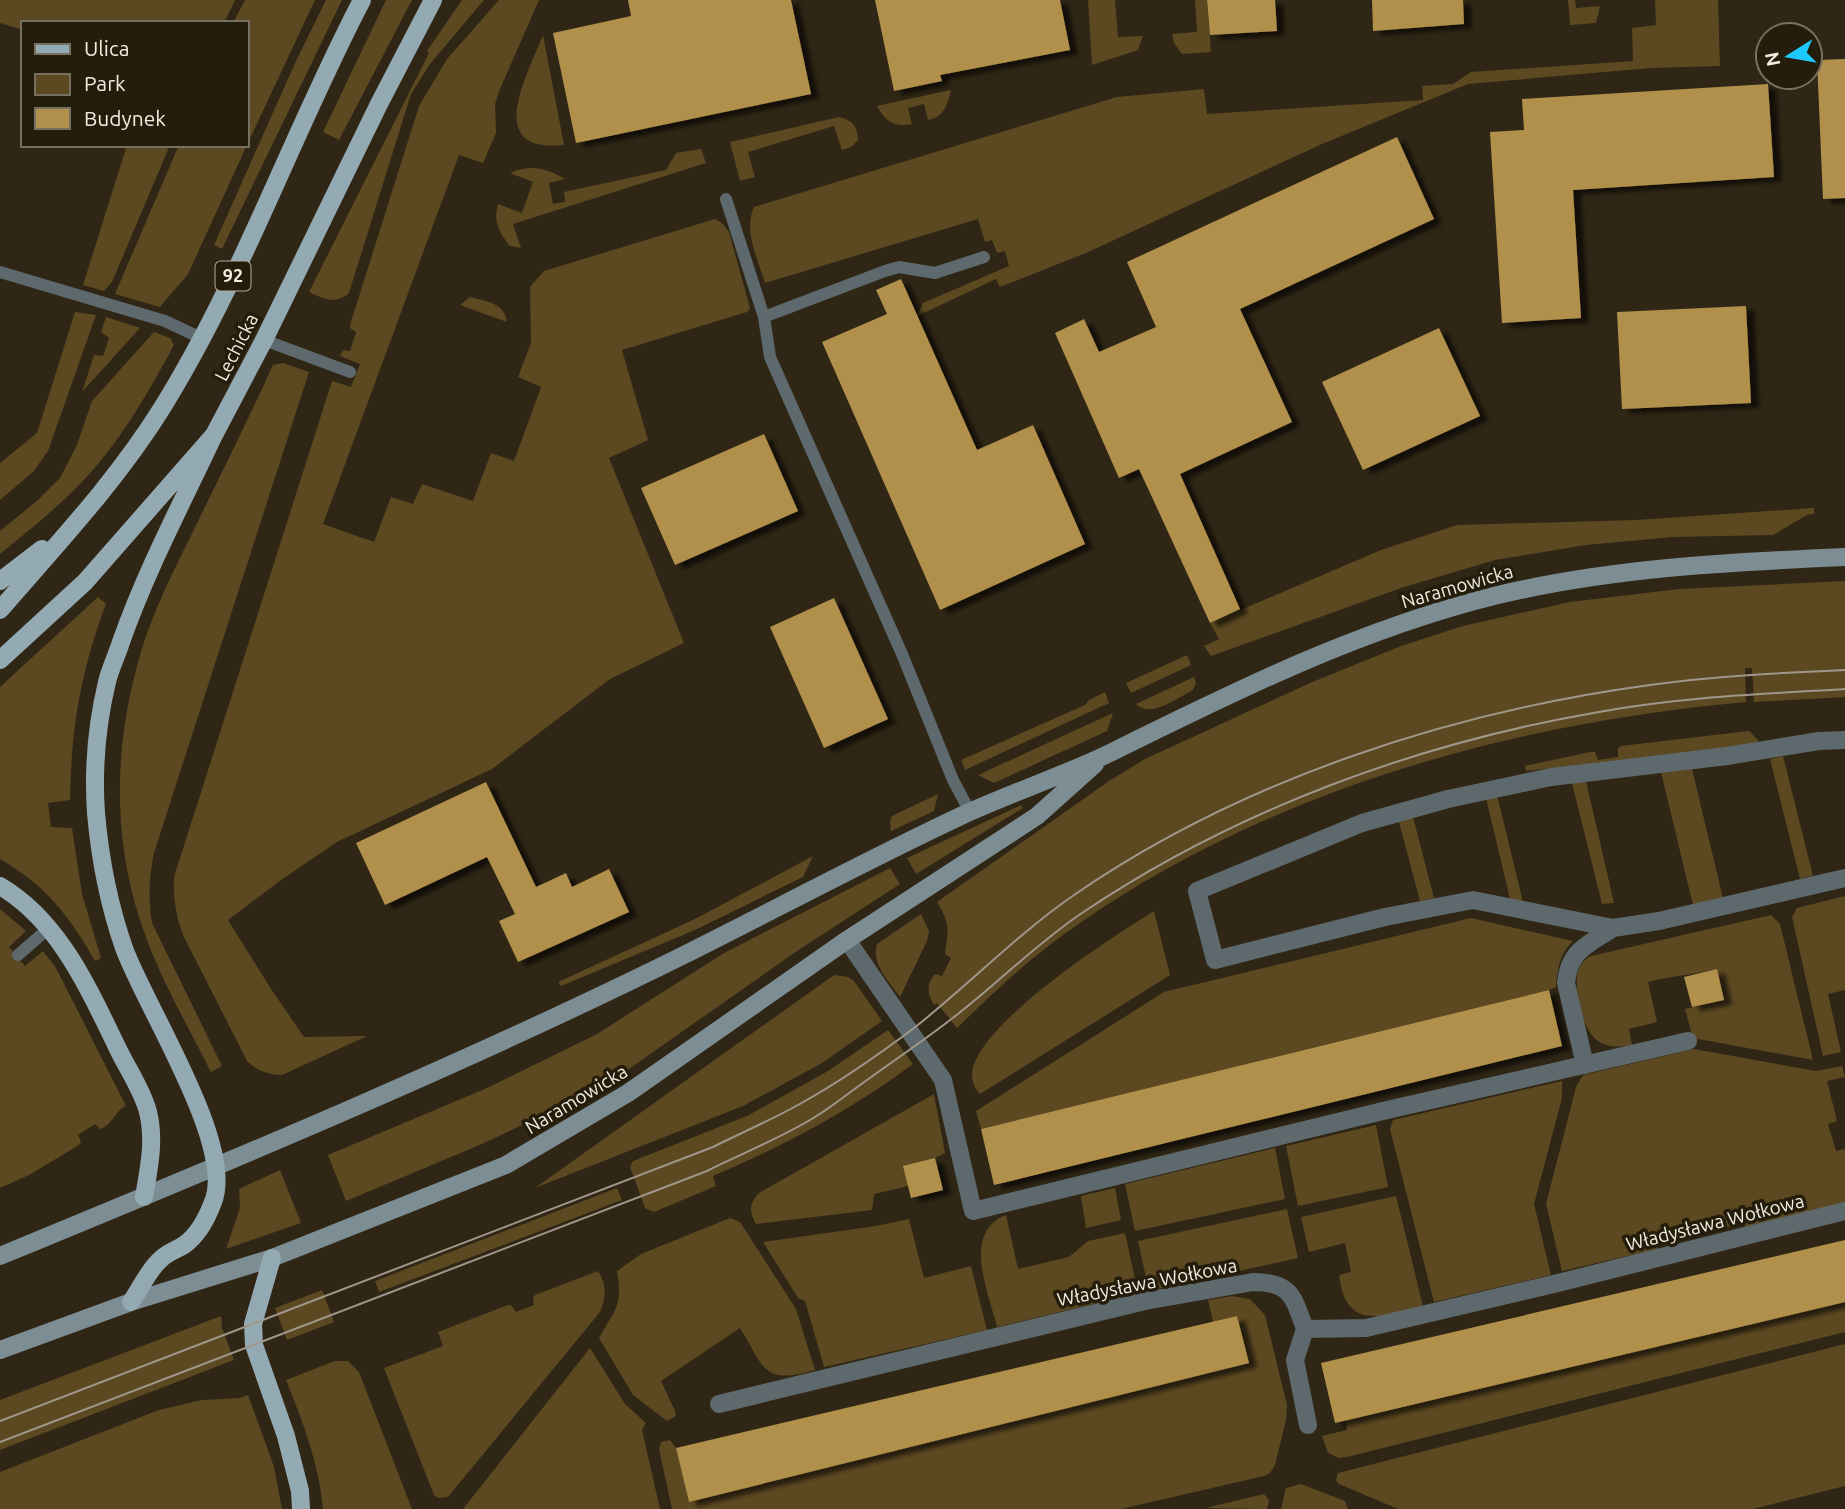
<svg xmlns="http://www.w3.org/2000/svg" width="1845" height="1509" font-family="Ubuntu,sans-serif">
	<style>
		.green { fill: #5d4921 }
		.building { fill: #b0904c; filter: url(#shadow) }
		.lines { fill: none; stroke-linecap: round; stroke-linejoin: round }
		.lane { stroke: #5e696d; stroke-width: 12 }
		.street { stroke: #5e696d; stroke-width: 18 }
		.secondary { stroke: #7d8d94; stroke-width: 18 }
		.primary { stroke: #94aab3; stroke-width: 18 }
		.tram { stroke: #9f978a; stroke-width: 2 }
		.labels { text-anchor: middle; stroke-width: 7; stroke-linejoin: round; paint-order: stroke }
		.shield { fill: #251d0b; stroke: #b4aea1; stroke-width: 2 }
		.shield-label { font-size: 18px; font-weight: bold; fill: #f2ece1 }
		.street-label { font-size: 19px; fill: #f2ece1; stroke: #251d0b }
	</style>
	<defs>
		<filter id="shadow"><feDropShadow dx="8" dy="4.5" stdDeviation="2" flood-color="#0009"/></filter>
	</defs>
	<rect width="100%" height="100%" fill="#2f2615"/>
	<path class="green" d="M 0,0 L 235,0 L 224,23 L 23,23 L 23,30 L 0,23 Z
		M 245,0 L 315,0 L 247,145 L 247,23 L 233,23 Z
		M 326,0 L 342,0 L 222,249 L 214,245 L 296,61 Z
		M 386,0 L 412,0 L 339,140 L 323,132 Z
		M 462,0 L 484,0 L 430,64 L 411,94 L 349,293 C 335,305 324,299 309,292 L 429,53 L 427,51 Z
		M 499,0 L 539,0 L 500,89 L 495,104 L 496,133 L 483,163 L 459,155 L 323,524 L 374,542 L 391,497 L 413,504 L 422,484 L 473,501 L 491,453 L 514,461 L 541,387 L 518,377 L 531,343 L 530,287 L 544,271 L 715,219 L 723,224 L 729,232 L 750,308 L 747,312 L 622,350 L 648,440 L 609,458 L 684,643 L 610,679 L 492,769 L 337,842 L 281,880 L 228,920 L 271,989 L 304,1037 L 367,1036 L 282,1075 C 268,1075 256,1070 247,1061 L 183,935 C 176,915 173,898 174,877 L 332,381 L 351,387 L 360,364 L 340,356 L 343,350 L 350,351 L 356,332 L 350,328 L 350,325 L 419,106 L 447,59 Z
		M 1088,0 L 1115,0 L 1118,37 L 1143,36 L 1138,50 L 1092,65 Z
		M 1195,0 L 1207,0 L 1211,52 L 1182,54 L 1174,43 L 1172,34 L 1197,32 Z
		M 1568,0 L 1575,0 L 1576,8 L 1600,6 L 1596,23 L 1570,25 Z
		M 1655,0 L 1718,0 L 1720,66 L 1651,68 L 1468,84 L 1322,144 L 1086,253 L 1000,287 L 996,279 L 917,316 L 923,303 L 1009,266 L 1005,251 L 997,253 L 992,240 L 985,242 L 978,219 L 765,283 C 758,259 743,231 754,207 L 1117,97 L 1204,89 L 1207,114 L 1423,100 L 1422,86 L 1453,84 L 1471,72 L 1633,61 L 1632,28 L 1656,25 Z
		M 543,35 L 564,145 C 482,154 528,74 543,35 Z
		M 951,90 C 948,104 944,117 928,120 L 924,104 L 908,108 L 912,124 C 894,128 885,121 877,106 Z
		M 839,117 C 853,121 857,125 858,140 L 851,147 L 842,150 L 834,126 L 748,152 L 755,177 L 740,181 L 730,142 Z
		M 127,145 L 170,145 L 112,282 L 104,291 L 83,285 Z
		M 179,145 L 247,145 L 188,274 L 160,307 L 115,294 Z
		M 701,149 L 706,163 L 513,224 L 521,248 L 510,246 C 499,232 493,222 498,204 L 522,213 L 533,182 L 510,173 C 531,164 546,168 565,179 L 549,183 L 553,204 L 565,202 L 564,192 L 666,170 L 676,153 Z
		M 470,297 C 486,301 505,303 507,322 L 460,305 Z
		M 75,312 L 96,315 L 48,451 L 33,472 L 0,500 L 0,463 L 37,433 Z
		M 106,317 L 140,328 L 82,392 L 94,355 L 103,356 L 109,338 L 101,332 Z
		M 154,332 L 170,338 L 174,345 C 147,395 118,446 77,487 C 53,511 26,533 0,554 L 0,531 L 38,500 L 60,478 L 77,445 L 92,401 Z
		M 283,363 L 309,372 L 154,853 C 149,877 148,898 152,923 L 222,1066 L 211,1072 C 181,1013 146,954 131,888 C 111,803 119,715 147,633 C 162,592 183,552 202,513 C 226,464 250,415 273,365 Z
		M 1814,508 L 1814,514 L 1807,515 L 1773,535 L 1673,537 L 1586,545 L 1495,560 L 1404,587 L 1211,656 L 1204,646 L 1219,639 L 1210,623 L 1381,550 L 1457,525 L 1636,520 Z
		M 1845,581 L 1845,697 L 1754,702 L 1752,668 L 1745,668 L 1746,702 C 1502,724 1250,795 1051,944 C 1018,969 987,999 957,1028 L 937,1003 L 934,1005 C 927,994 926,984 935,974 L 942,976 L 951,958 L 945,954 C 948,930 951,925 937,902 L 1109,781 L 1145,759 L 1310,683 L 1401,646 L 1463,626 L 1570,602 L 1679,589 Z
		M 98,597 L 106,604 C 81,670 71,729 70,800 L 48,803 L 51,827 L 72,828 L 82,894 L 101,958 L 95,961 C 69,915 46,886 0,859 L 0,687 Z
		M 1187,655 L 1191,665 L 1131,693 L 1126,683 Z
		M 1194,677 L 1196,683 L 1193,690 C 1177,698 1151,719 1136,704 Z
		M 1105,692 L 1109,703 L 965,770 L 961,760 L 1085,705 L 1089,700 Z
		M 1113,713 L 1107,731 L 994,783 L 978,775 Z
		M 1749,731 L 1758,740 L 1758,744 L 1526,771 L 1525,766 L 1590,752 L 1595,752 L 1598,760 L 1618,757 L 1618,748 L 1621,746 Z
		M 1783,756 L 1813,876 L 1800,879 L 1770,759 Z
		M 1692,769 L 1723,898 L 1693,905 L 1661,772 Z
		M 1586,781 L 1614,903 L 1602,904 L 1572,783 Z
		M 938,794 L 934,811 L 891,831 L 890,822 L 892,816 Z
		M 1497,795 L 1523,902 L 1510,899 L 1486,798 Z
		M 1021,805 L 1023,808 L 916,874 L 907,858 Z
		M 1413,817 L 1434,898 L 1420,901 L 1399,822 Z
		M 813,856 L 803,877 L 695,930 L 561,986 L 558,982 L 693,920 Z
		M 890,868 L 900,884 L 797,951 L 619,1076 L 592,1092 L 482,1144 L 346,1201 L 328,1155 L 487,1088 L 597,1034 L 724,953 Z
		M 1845,896 L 1845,990 L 1828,994 L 1841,1052 L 1823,1056 L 1792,917 L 1797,908 Z
		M 0,909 L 26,931 L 9,947 L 25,966 L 43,951 L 56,968 L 126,1106 C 114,1111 113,1125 100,1129 L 95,1124 L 78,1135 L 81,1142 L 79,1145 L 29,1175 L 0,1188 Z
		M 1154,911 L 1170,975 L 980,1094 C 975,1089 972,1082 972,1075 C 973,1026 1115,935 1154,911 Z
		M 921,914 L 929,931 L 927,941 L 900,997 C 889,981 871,965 877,944 Z
		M 1771,915 L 1780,924 L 1813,1060 L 1693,1038 L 1685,1009 L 1724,1000 L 1717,969 C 1693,975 1671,976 1648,982 L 1657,1022 L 1629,1029 L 1632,1045 C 1598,1052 1586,1035 1580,1005 C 1576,986 1572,966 1591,956 Z
		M 1471,918 L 1573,941 C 1559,955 1558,967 1556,987 L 1549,990 L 981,1129 L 976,1111 L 1164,992 Z
		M 834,975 L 848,977 L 854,981 L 882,1021 L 822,1063 L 743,1106 L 535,1188 Z
		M 888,1030 L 913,1064 C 851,1110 784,1146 713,1176 L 716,1186 L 654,1212 L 645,1208 L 630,1167 L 633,1161 L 747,1116 L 828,1071 Z
		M 1694,1049 L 1816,1071 L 1842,1066 L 1845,1077 L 1827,1081 L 1837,1121 L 1828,1124 L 1836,1151 L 1845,1149 L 1845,1204 L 1745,1228 L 1744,1223 L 1673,1240 L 1671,1234 L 1656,1238 L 1658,1249 L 1562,1271 L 1546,1204 L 1576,1087 L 1583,1075 Z
		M 1562,1081 L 1562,1098 L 1534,1204 L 1551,1275 L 1434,1302 L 1390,1129 L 1393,1120 Z
		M 934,1094 L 945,1153 L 935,1158 L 908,1186 L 874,1194 L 872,1210 L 756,1224 C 749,1212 749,1204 759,1193 Z
		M 1376,1125 L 1388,1187 L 1298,1206 L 1286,1146 Z
		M 1275,1148 L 1285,1199 L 1135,1231 L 1125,1184 Z
		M 280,1170 L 301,1223 L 226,1249 L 240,1208 L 239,1189 Z
		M 617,1188 L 622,1200 L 379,1292 L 375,1281 Z
		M 1115,1188 L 1121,1220 L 1086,1228 L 1081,1196 Z
		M 1396,1196 L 1423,1306 C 1382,1316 1346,1332 1339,1275 L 1351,1272 L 1345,1243 L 1309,1252 L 1301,1217 Z
		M 1287,1209 L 1298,1258 L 1149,1291 L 1138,1241 Z
		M 1006,1215 L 1018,1269 L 1069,1257 L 1088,1241 L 1125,1233 L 1138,1293 L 997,1327 C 989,1294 961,1232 1006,1215 Z
		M 730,1218 L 740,1222 L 796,1309 L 815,1370 C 762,1386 764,1366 740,1328 L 661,1381 L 675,1411 L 676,1416 L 667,1421 L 633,1395 L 599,1338 C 615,1309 623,1306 617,1271 L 641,1254 Z
		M 909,1219 L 924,1278 L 971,1266 L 987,1330 L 824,1367 L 805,1301 L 798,1298 L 763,1242 L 876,1226 Z
		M 598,1271 C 607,1285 606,1297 600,1312 L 448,1497 L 438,1498 L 434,1495 L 384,1368 L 443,1346 L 438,1332 L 508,1305 L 511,1305 L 516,1312 L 534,1305 L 533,1298 L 535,1295 Z
		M 322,1290 L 334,1322 L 287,1340 L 275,1308 Z
		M 1232,1296 L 1250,1299 L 1265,1315 L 1287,1405 L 1286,1420 L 1275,1465 L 1270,1473 L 1264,1476 L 1121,1509 L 672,1509 L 659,1449 L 661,1442 L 670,1440 L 676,1448 L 689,1502 L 1249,1362 L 1237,1316 L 1213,1322 L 1208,1300 Z
		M 1845,1302 L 1845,1332 L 1347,1457 L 1339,1458 L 1328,1453 L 1322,1436 L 1347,1430 L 1345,1420 Z
		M 221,1316 L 222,1328 L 234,1360 L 0,1450 L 0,1400 Z
		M 1845,1344 L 1845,1486 L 1753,1509 L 1398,1509 L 1339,1484 L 1336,1480 L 1338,1473 Z
		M 590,1348 L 625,1404 L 646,1423 L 642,1430 L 660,1509 L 463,1509 Z
		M 335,1361 L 348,1361 L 359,1372 L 412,1509 L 323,1509 C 319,1464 303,1422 286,1380 Z
		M 248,1395 L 274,1467 L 282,1509 L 0,1509 L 0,1472 L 159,1410 L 202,1400 L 240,1398 Z
		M 1301,1484 L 1345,1501 L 1348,1509 L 1281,1509 L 1286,1488 Z
		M 1264,1494 L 1269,1500 L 1267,1509 L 1205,1508 Z"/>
	<path class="building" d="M 628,0 L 791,0 L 811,94 L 576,143 L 553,33 L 631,16 Z
		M 875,0 L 1060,0 L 1070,50 L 940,75 L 942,81 L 894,91 Z
		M 1207,0 L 1275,0 L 1277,31 L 1210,35 Z
		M 1372,0 L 1463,0 L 1464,24 L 1373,31 Z
		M 1845,59 L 1845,198 L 1823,199 L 1817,60 Z
		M 1768,84 L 1774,177 L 1573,190 L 1581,318 L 1502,323 L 1490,132 L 1524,130 L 1522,99 Z
		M 1397,137 L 1434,219 L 1240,309 L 1292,422 L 1180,474 L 1240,609 L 1210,623 L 1139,469 L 1119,478 L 1055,333 L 1084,319 L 1099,352 L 1156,327 L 1127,262 Z
		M 901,279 L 977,450 L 1033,425 L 1085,544 L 940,610 L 822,342 L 887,314 L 876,290 Z
		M 1746,306 L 1751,403 L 1622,409 L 1617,312 Z
		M 1439,328 L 1480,416 L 1363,470 L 1322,382 Z
		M 764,434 L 798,511 L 675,565 L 641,488 Z
		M 834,598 L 888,719 L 824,748 L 770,627 Z
		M 486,782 L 536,887 L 566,873 L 572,887 L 609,869 L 629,912 L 518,962 L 499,921 L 515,914 L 487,857 L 385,905 L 356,843 Z
		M 1717,969 L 1724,1000 L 1692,1007 L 1684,977 Z
		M 1549,990 L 1562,1046 L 994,1185 L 981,1129 Z
		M 935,1158 L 943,1190 L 911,1198 L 903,1166 Z
		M 1845,1240 L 1845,1302 L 1335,1423 L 1321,1363 Z
		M 1237,1316 L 1249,1363 L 689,1502 L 676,1448 Z"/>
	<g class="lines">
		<path class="lane" d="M 726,199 L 764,317 L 770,357 L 902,654 L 953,780 L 970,812
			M 0,272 L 165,321 L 201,338
			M 764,317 L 885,271 L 899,267 L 935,273 L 984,257
			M 264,340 L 350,372
			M 18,955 L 49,928"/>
		<path class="street" d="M 1845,740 L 1819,741 L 1727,756 L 1551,777 L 1448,799 L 1362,823 L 1197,891 L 1215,960 L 1385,917 L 1473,900 L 1613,928 L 1659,921 L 1845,878
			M 847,940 L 943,1080 L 973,1211 L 1383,1111 L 1688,1041
			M 1585,1065 L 1566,983 C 1569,950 1588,945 1613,928
			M 1305,1329 L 1295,1360 L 1308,1425
			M 719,1404 L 1145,1301 L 1253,1282 C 1291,1282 1293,1296 1305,1329 L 1366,1328 L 1558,1283 L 1845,1211"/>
		<path class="secondary" d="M 0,1256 C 231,1161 462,1065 686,954 C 778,908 869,859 963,815 C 1011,793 1062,776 1110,753 C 1235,691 1362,628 1498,595 C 1611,568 1729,562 1845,557
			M 0,1350 L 131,1302 L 272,1258 L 506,1165 L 628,1093 L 847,940 L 1037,816 L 1095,764"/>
		<path class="primary" d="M 0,581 L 42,549
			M 0,610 C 56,545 116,482 162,408 C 242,279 292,134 362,0
			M 0,660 L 85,582 L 214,435 L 264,340 L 379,104 L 433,0
			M 0,886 C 61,922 90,992 120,1053 C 129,1071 143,1092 148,1112 C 155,1140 149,1168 144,1197
			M 272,1258 L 253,1324 L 254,1345 L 286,1436 L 300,1491 L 301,1509
			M 131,1302 C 140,1289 149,1269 161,1259 C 167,1253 176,1250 184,1245 C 197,1236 207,1218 213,1202 C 236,1146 145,1006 124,948 C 109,905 100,859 96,813 C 93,770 97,724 107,682 C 110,669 117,655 121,642 C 146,571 182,503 214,435"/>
		<path class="tram" d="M 0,1421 L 713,1147 C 741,1133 771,1120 798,1105 C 838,1083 877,1056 914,1028 C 969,985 1016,935 1074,895 C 1241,780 1450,712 1650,685 C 1715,676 1780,673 1845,670
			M 0,1442 L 707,1171 C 743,1153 781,1138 815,1117 C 833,1106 850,1092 867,1080 C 896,1059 926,1039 954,1017 C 998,983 1036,944 1082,913 C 1235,810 1417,743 1599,712 C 1680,697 1763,694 1845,689"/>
	</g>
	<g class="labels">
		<rect class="shield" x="215.5" y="261.5" width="35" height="29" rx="5"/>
		<g class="shield-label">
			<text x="233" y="282">92</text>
		</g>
		<g class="street-label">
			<text transform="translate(236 347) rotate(-63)" y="7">Lechicka</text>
			<text transform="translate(1457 586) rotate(-16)" y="7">Naramowicka</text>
			<text transform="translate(576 1099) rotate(-31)" y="7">Naramowicka</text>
			<text transform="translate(1715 1222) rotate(-14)" y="7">Władysława Wołkowa</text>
			<text transform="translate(1147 1282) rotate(-11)" y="7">Władysława Wołkowa</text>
		</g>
	</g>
	<rect x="21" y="21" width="228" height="126" fill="#251d0b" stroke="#777061" stroke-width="2"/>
	<rect x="35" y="44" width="35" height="10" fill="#94aab3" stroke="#777061" stroke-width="2"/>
	<text x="84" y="56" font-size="21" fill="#f2ece1">Ulica</text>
	<rect x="35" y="74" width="35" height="21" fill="#5d4921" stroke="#777061" stroke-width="2"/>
	<text x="84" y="91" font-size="21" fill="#f2ece1">Park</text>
	<rect x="35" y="108" width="35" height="21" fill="#b0904c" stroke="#777061" stroke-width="2"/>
	<text x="84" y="126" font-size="21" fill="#f2ece1">Budynek</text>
	<g transform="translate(1789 56) rotate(259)"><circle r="33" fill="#251d0b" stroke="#777061" stroke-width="2"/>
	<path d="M0-5L12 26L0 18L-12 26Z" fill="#1ec9fd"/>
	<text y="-10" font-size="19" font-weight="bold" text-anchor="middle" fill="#f2ece1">N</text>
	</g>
</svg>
